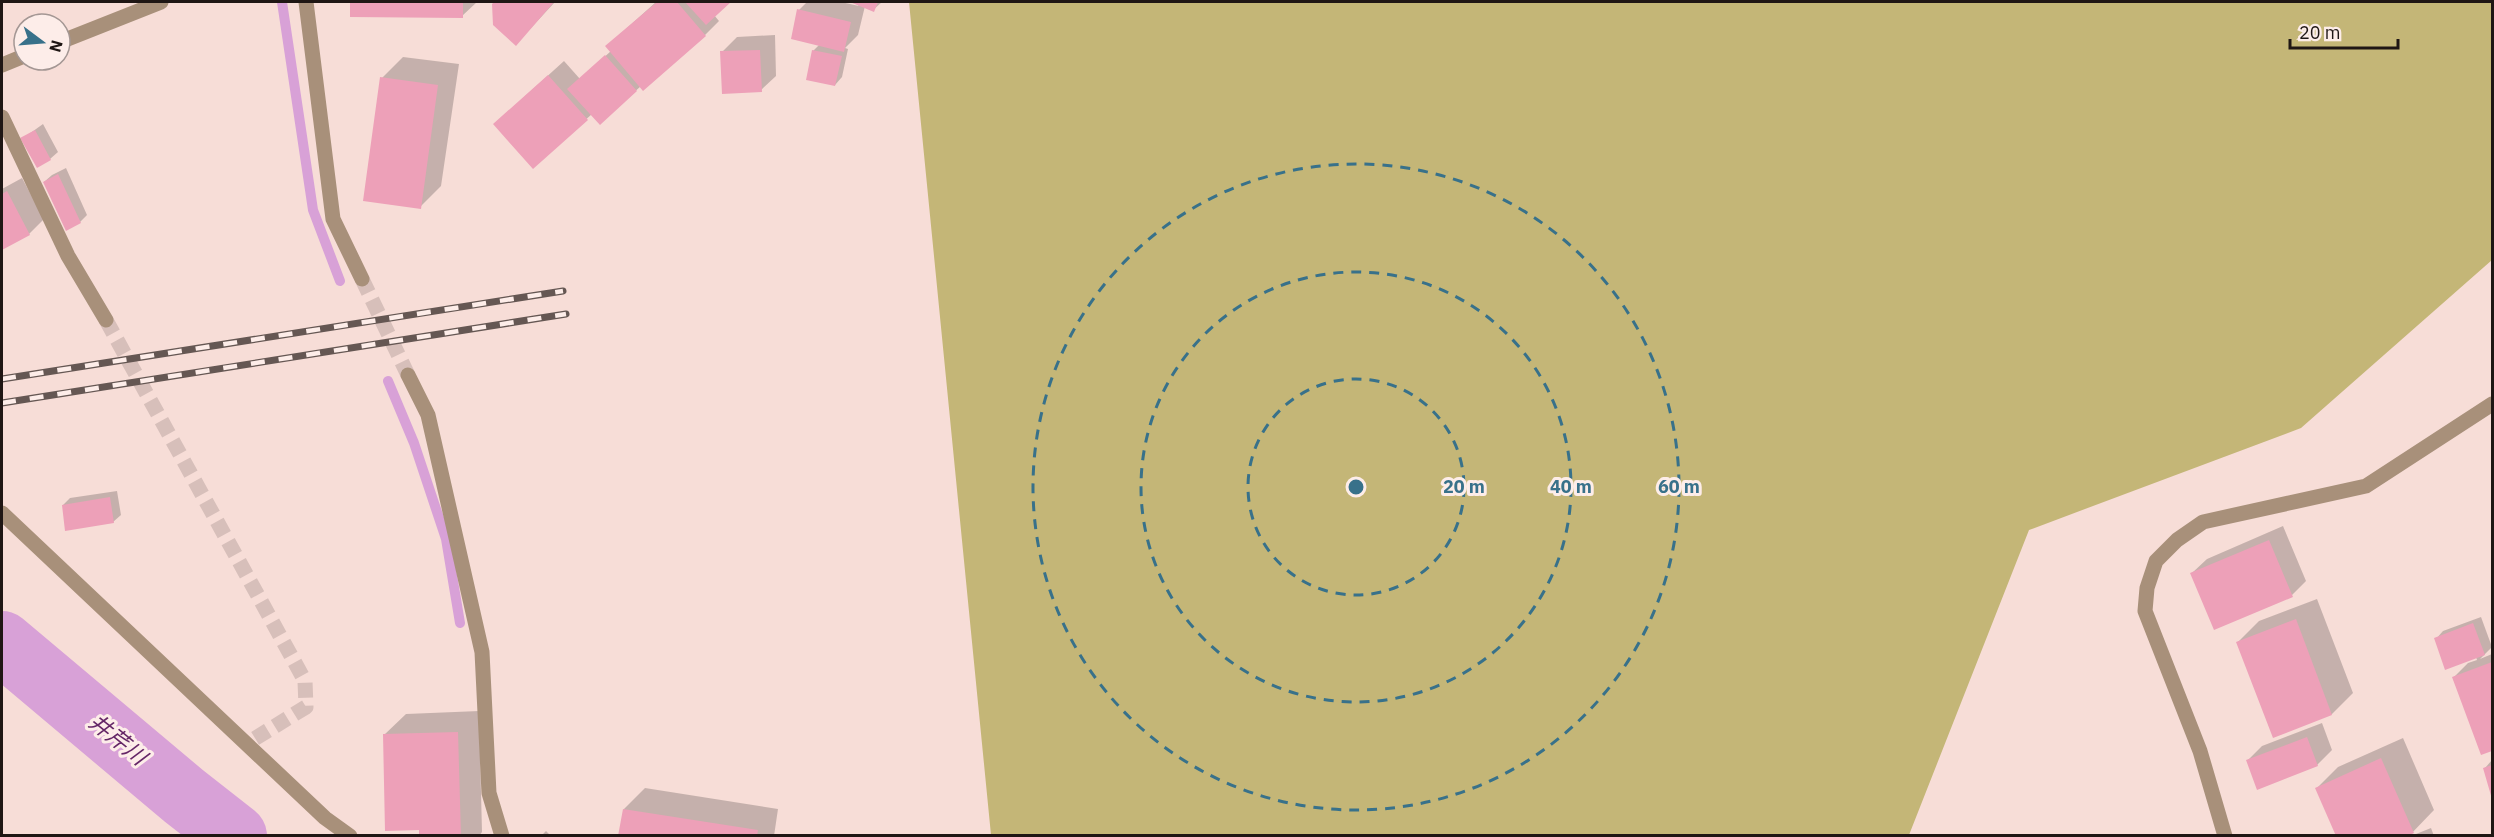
<svg xmlns="http://www.w3.org/2000/svg" width="2494" height="837" font-family="'IBM Plex Sans','Noto Sans JP',sans-serif">
	<style>
		.green { fill: #c4b677 }
		.shadow { fill: #0003 }
		.lines { fill: none; stroke-linecap: round; stroke-linejoin: round }
		.stream { stroke: #d8a1d7; stroke-width: 10 }
		.river { stroke: #d8a1d7; stroke-width: 64 }
		.building { fill: #eda0b8 }
		.street-tunnel { stroke: #d7bfba; stroke-width: 15; stroke-dasharray: 15 8; stroke-linecap: butt }
		.street { stroke: #a8907a; stroke-width: 15 }
		.rail-casing { stroke: #655753; stroke-width: 7 }
		.rail { stroke: #fdede9; stroke-width: 4.5; stroke-dasharray: 14; stroke-linecap: butt }
		.ring { fill: none; stroke: #38718a; stroke-width: 3; stroke-dasharray: 10 8 }
		.labels { text-anchor: middle; stroke-width: 6; stroke-linejoin: round; paint-order: stroke }
		.water-label { font-size: 22px; font-style: italic; fill: #652667; stroke: #fdede9 }
		.centre { fill: #38718a; stroke: #fdede9; stroke-width: 3 }
		.ring-label { font-size: 18px; text-anchor: middle; font-weight: bold; fill: #38718a; stroke: #fdede9; stroke-width: 6; stroke-linejoin: round; paint-order: stroke }
	</style>
	<rect width="100%" height="100%" fill="#f7ddd7"/>
	<path class="green" d="M 909,2 L 2492,2 L 2492,260 L 2301,428 L 2029,530 L 1909,835 L 991,835 Z"/>
	<path class="shadow" d="M 351,2 L 477,2 L 462,16 L 351,16 Z
		M 496,2 L 555,2 L 516,44 L 493,4 Z
		M 656,2 L 728,2 L 714,15 L 719,21 L 705,35 L 641,86 L 600,123 L 592,114 L 533,167 L 510,110 L 564,61 L 580,79 L 611,51 L 607,46 Z
		M 807,2 L 841,2 L 859,6 L 854,2 L 882,2 L 873,10 L 865,6 L 858,35 L 845,48 L 848,49 L 842,77 L 835,85 L 813,51 L 820,44 L 799,10 Z
		M 775,35 L 776,76 L 761,90 L 722,52 L 737,37 Z
		M 403,57 L 459,64 L 441,186 L 420,207 L 382,78 Z
		M 43,124 L 58,152 L 50,159 L 22,139 Z
		M 66,168 L 87,215 L 80,222 L 44,182 L 52,175 Z
		M 22,178 L 44,219 L 29,234 L 2,248 L 2,189 Z
		M 117,491 L 121,515 L 113,522 L 63,505 L 70,498 Z
		M 2283,526 L 2306,581 L 2292,595 L 2192,573 L 2207,559 Z
		M 2317,599 L 2353,693 L 2332,714 L 2274,736 L 2238,642 L 2259,621 Z
		M 2481,617 L 2492,647 L 2480,659 L 2492,654 L 2492,749 L 2482,753 L 2453,678 L 2468,663 L 2477,660 L 2476,657 L 2436,639 L 2443,631 Z
		M 479,711 L 482,832 L 479,836 L 421,836 L 421,829 L 384,735 L 406,714 Z
		M 2322,723 L 2332,750 L 2317,765 L 2247,761 L 2262,746 Z
		M 2403,738 L 2434,810 L 2409,836 L 2338,836 L 2317,788 L 2338,767 Z
		M 2492,760 L 2492,795 L 2485,768 Z
		M 645,788 L 778,809 L 774,836 L 620,836 L 624,809 Z
		M 2431,828 L 2434,836 L 2411,836 Z
		M 546,831 L 551,836 L 541,836 Z"/>
	<g class="lines">
		<path class="stream" d="M 282,2 L 313,210 L 340,281
			M 388,381 L 414,443 L 446,539 L 460,623"/>
		<path class="river" d="M 2,643 L 184,796 L 235,836"/>
	</g>
	<path class="building" d="M 350,2 L 463,2 L 463,18 L 350,17 Z
		M 494,2 L 554,2 L 516,46 L 493,25 L 492,4 Z
		M 657,2 L 677,2 L 706,36 L 643,91 L 605,46 Z
		M 685,2 L 731,2 L 706,25 Z
		M 850,2 L 878,2 L 874,12 Z
		M 797,9 L 851,22 L 844,52 L 791,39 Z
		M 760,50 L 762,92 L 722,94 L 720,51 Z
		M 812,50 L 842,56 L 835,86 L 806,80 Z
		M 605,55 L 637,91 L 600,125 L 567,89 Z
		M 548,75 L 588,120 L 533,169 L 493,124 Z
		M 380,77 L 438,85 L 421,209 L 363,201 Z
		M 35,130 L 51,160 L 37,168 L 20,138 Z
		M 58,174 L 81,223 L 66,231 L 43,182 Z
		M 7,191 L 30,235 L 2,250 L 2,194 Z
		M 110,497 L 114,523 L 65,531 L 62,505 Z
		M 2269,540 L 2293,597 L 2214,630 L 2190,573 Z
		M 2296,619 L 2332,715 L 2273,738 L 2236,642 Z
		M 2473,623 L 2485,655 L 2445,670 L 2434,638 Z
		M 2492,662 L 2492,751 L 2481,755 L 2452,677 Z
		M 458,732 L 461,836 L 419,836 L 419,830 L 385,831 L 383,734 Z
		M 2307,737 L 2318,766 L 2257,790 L 2246,760 Z
		M 2381,758 L 2414,833 L 2408,836 L 2336,836 L 2315,788 Z
		M 2492,765 L 2492,799 L 2483,768 Z
		M 623,809 L 758,830 L 757,836 L 618,836 Z"/>
	<g class="lines">
		<path class="street-tunnel" d="M 362,279 L 408,375
			M 106,320 L 305,681 L 306,707 L 246,744"/>
		<path class="street" d="M 306,2 L 333,219 L 362,279
			M 60,42 L 161,2
			M 2,65 L 24,56
			M 2,117 L 68,256 L 106,320
			M 408,375 L 428,415 L 482,652 L 489,793 L 502,836
			M 2,513 L 325,818 L 350,836
			M 2225,836 L 2200,751 L 2145,611 L 2147,588 L 2156,561 L 2177,540 L 2203,522 L 2366,486 L 2492,404"/>
		<g class="rail-casing">
			<path id="rail" d="M 2,379 L 563,291
				M 2,403 L 566,314"/>
		</g>
		<use href="#rail" class="rail"/>
	</g>
	<g class="ring">
		<circle cx="1356" cy="487" r="108"/>
		<circle cx="1356" cy="487" r="215"/>
		<circle cx="1356" cy="487" r="323"/>
	</g>
	<g class="labels">
		<g class="water-label">
			<text transform="translate(118 739) rotate(39)" y="8">井芹川</text>
		</g>
	</g>
	<circle cx="1356" cy="487" r="9" class="centre"/>
	<g class="ring-label">
		<text x="1464" y="493">20 m</text>
		<text x="1571" y="493">40 m</text>
		<text x="1679" y="493">60 m</text>
	</g>
	<rect width="2494" height="837" fill="none" stroke="#1f1614" stroke-width="6"/>
	<g transform="translate(42 42) rotate(106)"><circle r="28" fill="#fdede9" stroke="#a49794" stroke-width="1.5"/>
	<path d="M0-4.5L10 22L0 15L-10 22Z" fill="#38718a"/>
	<text y="-9" font-size="16" font-weight="bold" text-anchor="middle" fill="#1f1614">N</text>
	</g>
	<path d="M2290 39v9h108v-9" fill="none" stroke="#1f1614" stroke-width="3"/>
	<text x="2299" y="39" font-size="18" fill="#1f1614" stroke="#fdede9" stroke-width="4.5" paint-order="stroke">20 m</text>
</svg>
